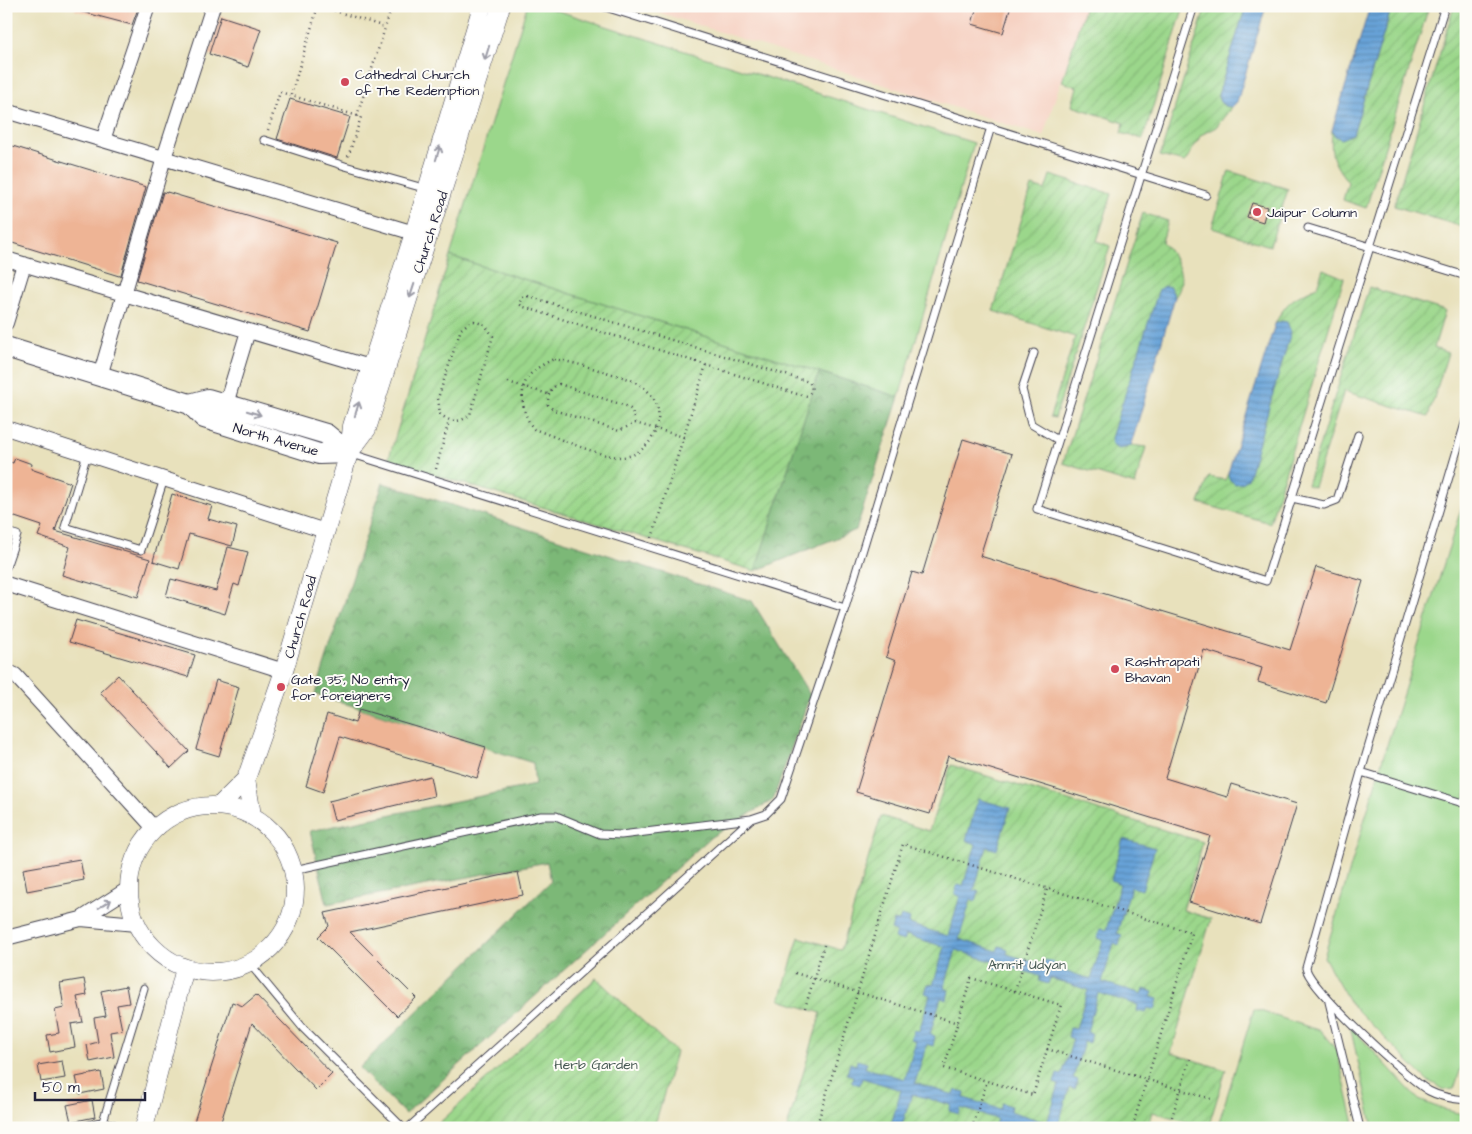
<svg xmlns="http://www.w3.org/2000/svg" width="1472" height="1134" font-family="'Architects Daughter',sans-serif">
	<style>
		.built { fill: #f6d2c3 }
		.green { fill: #9bd78b; stroke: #5e7c63 }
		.forest { fill: url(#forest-crowns); stroke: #4f6d59 }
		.garden { fill: url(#garden-furrows); stroke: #5e7c63 }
		.water { fill: url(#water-rules); stroke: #45628a; fill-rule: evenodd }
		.building { fill: #eeb495 }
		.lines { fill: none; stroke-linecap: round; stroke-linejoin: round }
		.service-casing { stroke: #403f4e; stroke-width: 9 }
		.minor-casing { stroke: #403f4e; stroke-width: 16 }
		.tertiary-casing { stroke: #403f4e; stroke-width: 19 }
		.secondary-casing { stroke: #403f4e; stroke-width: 22 }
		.path { stroke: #403f4e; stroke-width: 2.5; stroke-dasharray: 1 4; stroke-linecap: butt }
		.service { stroke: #fff; stroke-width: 7 }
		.minor { stroke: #fff; stroke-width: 14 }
		.tertiary { stroke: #fff; stroke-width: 18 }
		.secondary { stroke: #fff; stroke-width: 20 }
		.oneway { stroke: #9c9ca7 }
		.poi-dot { fill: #d1495b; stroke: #fdfcf7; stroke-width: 2 }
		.labels { text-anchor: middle; stroke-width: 4; stroke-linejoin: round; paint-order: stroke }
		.poi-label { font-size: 14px; fill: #22223b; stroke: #fdfcf7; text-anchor: start }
		.street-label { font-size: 14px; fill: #22223b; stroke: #fdfcf7 }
		.park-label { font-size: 14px; fill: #465853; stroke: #fdfcf7 }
	</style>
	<defs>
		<pattern id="forest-crowns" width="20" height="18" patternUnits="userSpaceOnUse" patternTransform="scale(1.25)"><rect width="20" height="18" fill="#7cb877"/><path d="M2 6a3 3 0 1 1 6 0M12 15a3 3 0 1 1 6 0" fill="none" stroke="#659563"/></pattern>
		<pattern id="garden-furrows" width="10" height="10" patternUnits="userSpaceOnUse" patternTransform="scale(1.25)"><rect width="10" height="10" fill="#9bd78b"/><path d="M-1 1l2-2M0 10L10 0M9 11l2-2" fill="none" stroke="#85b879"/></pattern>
		<pattern id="water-rules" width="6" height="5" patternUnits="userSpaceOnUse" patternTransform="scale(1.25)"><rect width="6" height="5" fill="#68a3d8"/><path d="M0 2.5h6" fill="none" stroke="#5584b0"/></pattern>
	</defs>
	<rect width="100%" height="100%" fill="#fdfcf7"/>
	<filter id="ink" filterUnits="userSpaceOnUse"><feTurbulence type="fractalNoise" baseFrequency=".02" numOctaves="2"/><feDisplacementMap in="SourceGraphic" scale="10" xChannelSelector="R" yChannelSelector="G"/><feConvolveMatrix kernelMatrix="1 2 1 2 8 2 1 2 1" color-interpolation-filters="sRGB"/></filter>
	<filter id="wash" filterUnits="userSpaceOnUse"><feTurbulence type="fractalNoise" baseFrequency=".0096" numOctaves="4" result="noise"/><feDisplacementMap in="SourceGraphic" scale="20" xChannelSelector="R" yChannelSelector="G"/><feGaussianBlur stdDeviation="1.12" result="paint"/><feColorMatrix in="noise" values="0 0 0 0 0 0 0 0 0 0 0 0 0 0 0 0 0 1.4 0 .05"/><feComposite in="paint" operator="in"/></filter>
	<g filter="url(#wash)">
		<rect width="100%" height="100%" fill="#e8e1bc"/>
		<path class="built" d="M 639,6 L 1085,6 L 1043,136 Z"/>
		<path class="green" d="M 527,6 L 543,6 L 974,143 L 899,397 L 450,256 Z
			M 1466,493 L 1466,1053 L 1454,1089 L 1445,1090 L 1427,1080 L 1350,1003 L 1324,957 L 1382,761 Z
			M 1254,1009 L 1321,1031 L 1337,1051 L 1355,1128 L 1217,1128 Z
			M 1350,1026 L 1419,1100 L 1442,1109 L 1466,1115 L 1466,1128 L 1373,1128 Z"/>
		<path class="forest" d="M 819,372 L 899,397 L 856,530 L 755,571 Z
			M 383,483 L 752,601 L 810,695 L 773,800 L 711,837 L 405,1114 L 359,1068 L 551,881 L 547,862 L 327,904 L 310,831 L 535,785 L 533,763 L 315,694 Z"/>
		<path class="garden" d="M 1085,6 L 1184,6 L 1143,139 L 1121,133 L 1124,123 L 1072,106 L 1077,87 L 1062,82 Z
			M 1206,6 L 1246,6 L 1218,95 L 1220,102 L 1224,106 L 1232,107 L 1216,127 L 1201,135 L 1185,162 L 1160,156 Z
			M 1392,6 L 1429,6 L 1366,208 L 1343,200 L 1348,182 C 1332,161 1330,156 1332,130 L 1335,136 L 1353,134 Z
			M 1454,6 L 1466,6 L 1466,228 L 1394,206 Z
			M 1229,171 L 1288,189 L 1270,246 L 1212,228 Z
			M 1050,175 L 1112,194 L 1097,241 L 1110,246 L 1055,418 L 1050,417 L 1075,337 L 993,311 L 1032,186 L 1045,190 Z
			M 1143,213 L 1168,221 L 1162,242 C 1176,257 1189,279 1175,297 L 1173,292 L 1125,448 L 1131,445 L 1146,447 L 1135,485 L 1063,463 Z
			M 450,256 L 819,372 L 755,571 L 388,461 Z
			M 1323,269 L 1344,278 L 1270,523 L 1199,503 L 1209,477 L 1225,480 L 1228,473 L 1229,479 L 1282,321 L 1275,324 C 1287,300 1294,298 1317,287 Z
			M 1369,287 L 1445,311 L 1434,348 L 1448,353 L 1428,417 L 1344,391 L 1314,487 L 1307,485 Z
			M 951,765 L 1203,842 L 1183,910 L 1211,919 L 1171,1053 L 1226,1070 L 1208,1128 L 1153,1112 L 1148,1128 L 787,1128 L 821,1013 L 780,1000 L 799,937 L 841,950 L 881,816 L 929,831 Z
			M 596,978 L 676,1052 L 654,1128 L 434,1128 Z"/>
		<path class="water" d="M 1246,6 L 1266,6 L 1237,102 L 1232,107 L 1225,106 L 1220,102 L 1218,95 Z
			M 1370,6 L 1392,6 L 1353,134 L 1341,139 L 1335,136 L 1332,130 Z
			M 1165,286 L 1170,287 L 1175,297 L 1131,445 L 1125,448 L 1118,449 L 1112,445 L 1111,438 L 1159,289 Z
			M 1282,321 L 1287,322 L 1291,332 L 1248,479 L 1242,483 L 1235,484 L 1229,479 L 1228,473 L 1275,324 Z
			M 978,799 L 1010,808 L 997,850 L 987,847 L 974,890 L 979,892 L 976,901 L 971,899 L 959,939 L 997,951 L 999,946 L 1008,949 L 1007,954 L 1043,965 L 1045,960 L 1054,962 L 1053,968 L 1091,979 L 1103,940 L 1097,938 L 1100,929 L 1106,930 L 1120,884 L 1111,880 L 1123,839 L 1155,848 L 1142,890 L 1131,887 L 1117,933 L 1122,935 L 1119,945 L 1114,943 L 1102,982 L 1142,994 L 1144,989 L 1153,992 L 1151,997 L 1158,999 L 1155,1010 L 1148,1008 L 1146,1013 L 1137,1011 L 1138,1005 L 1098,993 L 1087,1032 L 1092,1034 L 1089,1043 L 1084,1042 L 1073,1078 L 1078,1080 L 1075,1089 L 1069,1088 L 1058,1126 L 1063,1128 L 1025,1128 L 1006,1122 L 1004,1128 L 995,1125 L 997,1119 L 961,1108 L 959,1114 L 949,1111 L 951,1105 L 912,1094 L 901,1128 L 890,1128 L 901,1090 L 862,1078 L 860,1085 L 851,1082 L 853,1076 L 847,1074 L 850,1063 L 856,1065 L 857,1060 L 867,1063 L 865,1068 L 905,1079 L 916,1041 L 911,1039 L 914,1030 L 919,1031 L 930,995 L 925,993 L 928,984 L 933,985 L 945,947 L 906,935 L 904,941 L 894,938 L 896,932 L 891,930 L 894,920 L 899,921 L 901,916 L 910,919 L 909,924 L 948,936 L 960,896 L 955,894 L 957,885 L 963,886 L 976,844 L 966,840 ZM 956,950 L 994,962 L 993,968 L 1002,970 L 1004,965 L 1040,976 L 1039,981 L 1048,984 L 1050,978 L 1088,990 L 1076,1029 L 1070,1028 L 1068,1037 L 1073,1039 L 1062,1075 L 1057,1074 L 1054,1083 L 1059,1085 L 1047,1123 L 1010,1111 L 1011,1106 L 1002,1103 L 1000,1109 L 964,1098 L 965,1092 L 956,1090 L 954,1095 L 915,1083 L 927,1044 L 933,1046 L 935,1036 L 930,1034 L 941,998 L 947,1000 L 949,990 L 944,988 Z"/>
		<g id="blocks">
			<path class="building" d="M 76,6 L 139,6 L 132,25 L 75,10 Z
				M 977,6 L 1011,6 L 1003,33 L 972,24 Z
				M 221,16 L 261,29 L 248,67 L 209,54 Z
				M 290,99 L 350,117 L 337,158 L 277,139 Z
				M 6,144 L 146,187 L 121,275 L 119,276 L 6,241 Z
				M 163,192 L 167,193 L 167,192 L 337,243 L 310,332 L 137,280 Z
				M 1252,203 L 1267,207 L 1263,222 L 1247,217 Z
				M 963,439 L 1012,454 L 980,556 L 1290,650 L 1316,567 L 1363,581 L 1326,703 L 1258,682 L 1262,668 L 1204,650 L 1165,778 L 1227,797 L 1231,784 L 1297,804 L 1260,924 L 1189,902 L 1210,836 L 948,756 L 930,814 L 856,792 L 896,661 L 886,657 L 912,572 L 922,575 Z
				M 15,458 L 32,464 L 31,469 L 71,483 L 55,531 L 150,559 L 138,597 L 62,575 L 70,547 L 38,536 L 42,526 L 6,514 L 6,461 L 13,463 Z
				M 172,494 L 212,506 L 208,519 L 237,527 L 232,546 L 189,534 L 179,569 L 153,561 Z
				M 228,547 L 248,552 L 239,586 L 234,584 L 225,614 L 166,596 L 171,579 L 216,591 Z
				M 76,620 L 195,655 L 188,677 L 69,642 Z
				M 118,675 L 189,751 L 171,768 L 100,692 Z
				M 216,680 L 239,687 L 219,756 L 196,749 Z
				M 359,709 L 486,747 L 477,778 L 340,737 L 323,792 L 306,786 L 327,714 L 355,723 Z
				M 430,776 L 434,796 L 334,820 L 329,801 Z
				M 80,859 L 84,880 L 27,891 L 23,869 Z
				M 518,872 L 523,895 L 350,932 L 416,998 L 397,1016 L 318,937 L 329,926 L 325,913 Z
				M 84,979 L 87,995 L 77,997 L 83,1022 L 71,1024 L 75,1047 L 50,1052 L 47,1035 L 59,1033 L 55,1010 L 64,1008 L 60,983 Z
				M 126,986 L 129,1003 L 117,1005 L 122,1030 L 110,1032 L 114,1057 L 90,1062 L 87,1045 L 98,1042 L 94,1018 L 106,1016 L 101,991 Z
				M 256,995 L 332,1074 L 316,1090 L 252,1023 L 219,1128 L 192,1128 L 232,1002 L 243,1006 Z
				M 62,1061 L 65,1078 L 41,1082 L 38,1065 Z
				M 101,1072 L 104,1089 L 80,1094 L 76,1077 Z
				M 92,1100 L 95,1117 L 71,1122 L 67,1105 Z"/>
		</g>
	</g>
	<g filter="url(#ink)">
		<use href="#blocks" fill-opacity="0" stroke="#403f4e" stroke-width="1"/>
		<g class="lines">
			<g class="service-casing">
				<path id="service" d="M 602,6 L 1206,195
					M 1194,6 L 1037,509 L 1266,581 L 1445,6
					M 264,140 L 345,166 L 427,189
					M 1308,228 L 1466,276
					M 1034,353 L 1022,389 L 1031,424 L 1058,440
					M 1466,420 L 1361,772 L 1306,968 C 1309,988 1408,1079 1429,1091 C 1440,1097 1453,1099 1466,1100
					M 349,453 L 845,608
					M 87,454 L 65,527 L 141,550 L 164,479
					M 1292,498 L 1324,505 L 1337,500 L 1358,435
					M 6,532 L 17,535 L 6,567
					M 1361,772 L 1466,804
					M 294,870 L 541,816 L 556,816 L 600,834 L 621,835 L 751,819
					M 250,964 L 303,1028 L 403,1128
					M 1329,1002 L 1360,1128
					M 78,1128 L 103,1121 L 123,1128
					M 101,1128 L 144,988
					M 408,1128 L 751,819 L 766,814 L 781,799 L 845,608 L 991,127"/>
			</g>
			<g class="minor-casing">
				<path id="minor" d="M 6,111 L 414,233
					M 103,140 L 148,6
					M 6,259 L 370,367
					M 6,323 L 24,264
					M 100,376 L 164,158 L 213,6
					M 226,404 L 248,331
					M 6,428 L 325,531
					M 6,584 L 284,671
					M 6,671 L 15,675 L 154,828
					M 81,919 L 136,924
					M 6,938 L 81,919 L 128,889"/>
			</g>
			<g class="tertiary-casing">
				<path id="tertiary" d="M 349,453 L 367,429 L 501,6
					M 246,779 L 252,815
					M 219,806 L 246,779 L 284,671 L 349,453 L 352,426 L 414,233 L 482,6
					M129 889a83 83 0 1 1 166 0a83 83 0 1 1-166 0Z
					M 144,1128 L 185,968"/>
			</g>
			<g class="secondary-casing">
				<path id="secondary" d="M 6,347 L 190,404 L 204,418 L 319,454 L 349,453
					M 190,404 L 208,399 L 326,434 L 349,453"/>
			</g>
			<path class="path" d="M 320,6 L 385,27
				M 291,95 L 318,6
				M 357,116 L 392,6
				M 268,130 L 280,92 L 361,117 L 348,157
				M 528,296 L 809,382 C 813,388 812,391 807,396 L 797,394 L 524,307 L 519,304 L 522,297 Z
				M 474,321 L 485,325 L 493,336 L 470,415 C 459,423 451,423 440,414 L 438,398 L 461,329 L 470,322 Z
				M 554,359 C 570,362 586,366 602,371 C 611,374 622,376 631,380 C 656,391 666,413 652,438 C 645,449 634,457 621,457 C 600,457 556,437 534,429 C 523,416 518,393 528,377 C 534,369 545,363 554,359 Z
				M 508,382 L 548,394
				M 559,384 L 626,406 L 632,410 L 635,423 L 619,431 L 554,410 L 548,405 C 548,394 549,389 559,384 Z
				M 635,423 L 684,437
				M 436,469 L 449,421
				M 652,538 L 706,365
				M 795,973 L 958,1023
				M 971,978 L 1061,1005 L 1033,1095 L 944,1068 Z
				M 1015,991 L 1047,889
				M 805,1008 L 824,945
				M 1047,1049 L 1211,1099
				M 1172,1117 L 1190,1059
				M 816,1128 L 903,844 L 1192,933 L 1132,1128
				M 972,1128 L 987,1081"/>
			<use href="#service" class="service"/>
			<use href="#minor" class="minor"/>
			<use href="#tertiary" class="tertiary"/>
			<use href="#secondary" class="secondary"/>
		</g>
		<defs><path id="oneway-shaft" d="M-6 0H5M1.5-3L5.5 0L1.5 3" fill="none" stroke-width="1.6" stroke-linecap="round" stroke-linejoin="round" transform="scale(1.25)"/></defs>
		<g class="oneway">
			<use href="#oneway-shaft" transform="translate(487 53) rotate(107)"/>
			<use href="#oneway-shaft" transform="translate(438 153) rotate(-73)"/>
			<use href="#oneway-shaft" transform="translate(412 291) rotate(108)"/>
			<use href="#oneway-shaft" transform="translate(357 409) rotate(-73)"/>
			<use href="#oneway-shaft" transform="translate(254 413) rotate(17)"/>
			<use href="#oneway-shaft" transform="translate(105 904) rotate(-32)"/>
		</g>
	</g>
	<g class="poi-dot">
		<circle cx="345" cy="82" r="5"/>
		<circle cx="1257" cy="212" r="5"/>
		<circle cx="1115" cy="669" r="5"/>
		<circle cx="281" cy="687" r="5"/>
	</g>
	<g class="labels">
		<g class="poi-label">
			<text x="355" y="79">Cathedral Church<tspan x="355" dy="16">of The Redemption</tspan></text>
			<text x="1267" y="217">Jaipur Column</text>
			<text x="1125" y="666">Rashtrapati<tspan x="1125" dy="16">Bhavan</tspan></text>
			<text x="291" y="684">Gate 35, No entry<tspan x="291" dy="16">for foreigners</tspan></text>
		</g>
		<g class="street-label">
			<text transform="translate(430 232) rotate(-72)" y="5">Church Road</text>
			<text transform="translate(276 439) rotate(16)" y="5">North Avenue</text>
			<text transform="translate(300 617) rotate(-74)" y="5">Church Road</text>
		</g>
		<g class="park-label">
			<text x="1027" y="969">Amrit Udyan</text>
			<text x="596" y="1069">Herb Garden</text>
		</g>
	</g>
	<rect width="1472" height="1134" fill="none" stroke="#fdfcf7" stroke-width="25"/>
	<path d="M35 1092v8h110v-8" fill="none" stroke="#22223b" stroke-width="2.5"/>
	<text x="42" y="1092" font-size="15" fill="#22223b" stroke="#fdfcf7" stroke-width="4" paint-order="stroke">50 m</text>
</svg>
